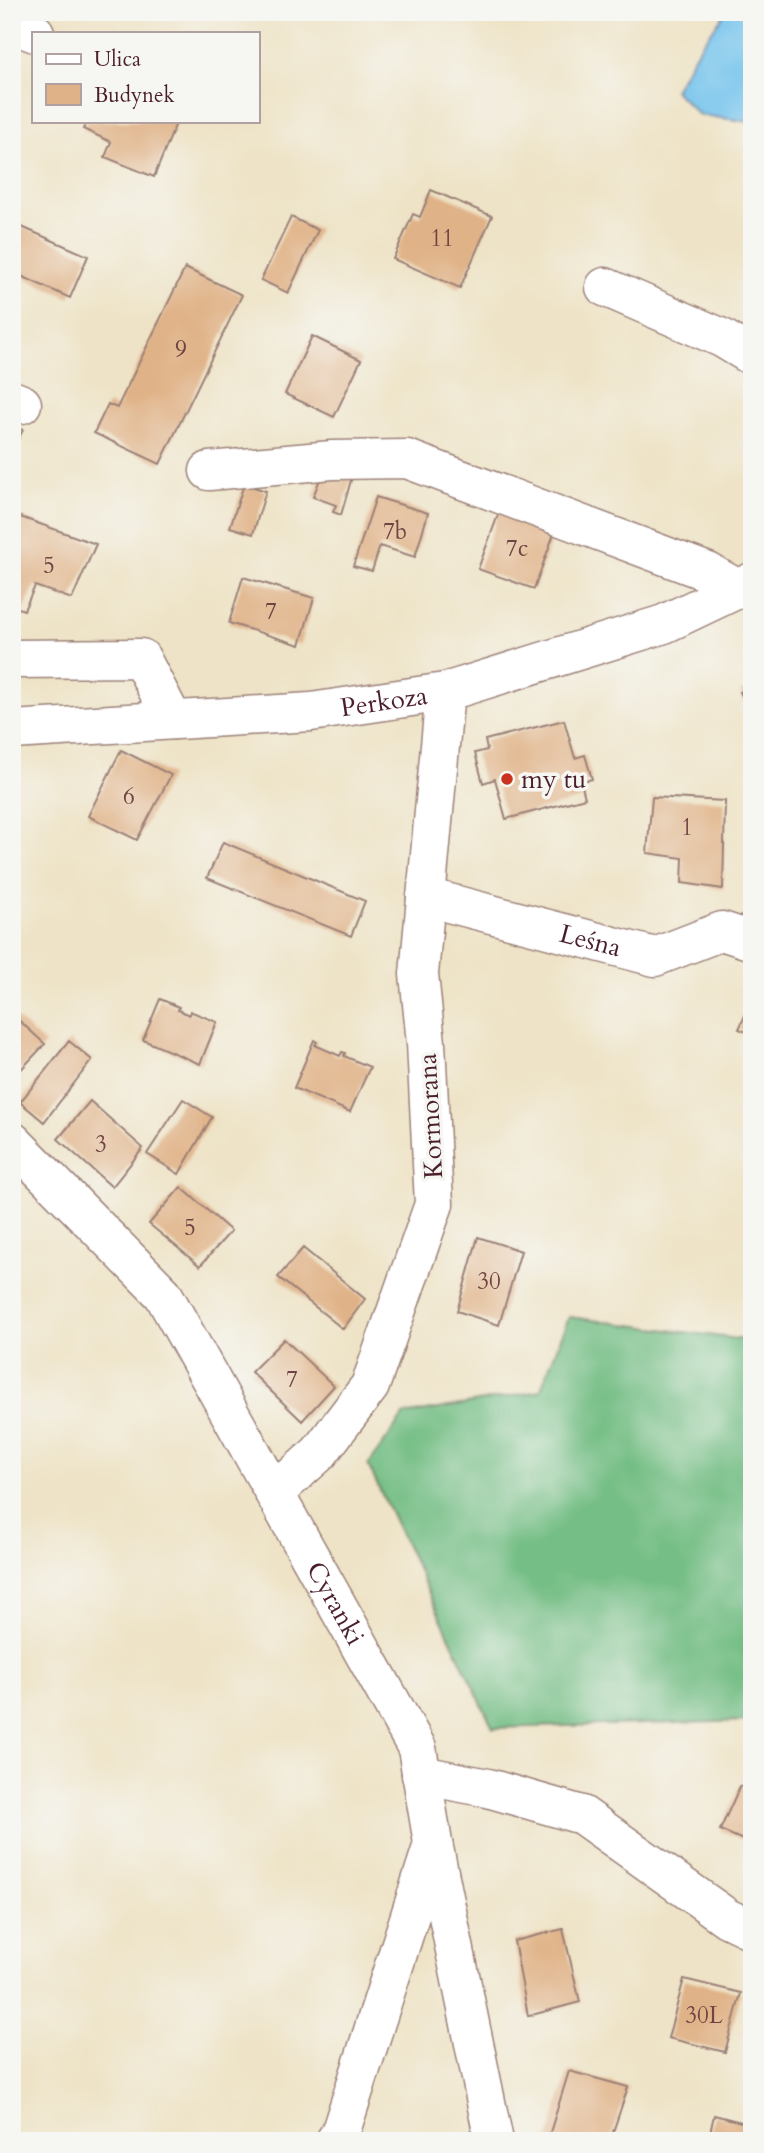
<svg xmlns="http://www.w3.org/2000/svg" width="764" height="2153" font-family="Cardo,serif">
	<style>
		.forest { fill: #74be85; stroke: #5f6e58; stroke-width: 2 }
		.water { fill: #72c2ed; stroke: #5e708c; stroke-width: 2 }
		.building { fill: #e0b287 }
		.lines { fill: none; stroke-linecap: round; stroke-linejoin: round }
		.minor-casing { stroke: #9c8178; stroke-width: 41 }
		.minor { stroke: #fff; stroke-width: 38 }
		.poi-dot { fill: #c8321e; stroke: #f6f6f2; stroke-width: 2.5 }
		.labels { text-anchor: middle; stroke-width: 7; stroke-linejoin: round; paint-order: stroke }
		.number-label { font-size: 23px; fill: #704442 }
		.street-label { font-size: 26px; fill: #4a1f2b; stroke: #f6f6f2 }
		.poi-label { font-size: 26px; fill: #4a1f2b; stroke: #f6f6f2; text-anchor: start }
	</style>
	<rect width="100%" height="100%" fill="#f6f6f2"/>
	<filter id="ink" filterUnits="userSpaceOnUse"><feTurbulence type="fractalNoise" baseFrequency=".0143" numOctaves="2"/><feDisplacementMap in="SourceGraphic" scale="14" xChannelSelector="R" yChannelSelector="G"/><feConvolveMatrix kernelMatrix="1 2 1 2 8 2 1 2 1" color-interpolation-filters="sRGB"/></filter>
	<filter id="wash" filterUnits="userSpaceOnUse"><feTurbulence type="fractalNoise" baseFrequency=".00686" numOctaves="4" result="noise"/><feDisplacementMap in="SourceGraphic" scale="28" xChannelSelector="R" yChannelSelector="G"/><feGaussianBlur stdDeviation="1.57" result="paint"/><feColorMatrix in="noise" values="0 0 0 0 0 0 0 0 0 0 0 0 0 0 0 0 0 1.4 0 .05"/><feComposite in="paint" operator="in"/></filter>
	<g filter="url(#wash)">
		<rect width="100%" height="100%" fill="#eee3c6"/>
		<path class="forest" d="M 569,1317 L 752,1341 L 752,1721 L 493,1728 L 368,1465 L 404,1415 L 540,1391 Z"/>
		<path class="water" d="M 726,12 L 752,12 L 752,122 L 699,115 L 674,90 L 699,48 Z"/>
		<g id="blocks">
			<path class="building" d="M 87,121 L 177,121 L 154,177 L 105,157 L 111,142 L 83,129 Z
				M 431,190 L 492,216 L 460,288 L 393,259 L 413,214 L 420,217 Z
				M 291,217 L 318,230 L 288,293 L 261,280 Z
				M 15,224 L 88,256 L 70,298 L 12,272 L 12,230 Z
				M 185,268 L 242,295 L 160,464 L 94,433 L 108,404 L 117,408 Z
				M 312,336 L 361,360 L 334,417 L 285,394 Z
				M 12,425 L 23,430 L 12,451 Z
				M 354,470 L 341,515 L 333,512 L 336,505 L 313,497 L 322,474 Z
				M 244,484 L 266,491 L 253,534 L 230,527 Z
				M 376,497 L 428,513 L 415,557 L 380,546 L 372,571 L 353,566 Z
				M 501,507 L 556,528 L 534,589 L 478,569 Z
				M 12,514 L 96,544 L 72,599 L 35,586 L 24,610 L 12,606 Z
				M 243,577 L 314,598 L 300,645 L 229,623 Z
				M 752,687 L 752,714 L 740,692 Z
				M 564,720 L 575,758 L 585,755 L 592,779 L 581,782 L 585,798 L 506,819 L 495,779 L 483,783 L 475,753 L 487,750 L 485,740 Z
				M 121,750 L 171,775 L 137,840 L 88,816 Z
				M 652,797 L 725,801 L 723,889 L 682,883 L 683,858 L 647,853 Z
				M 223,842 L 365,901 L 351,936 L 207,878 Z
				M 160,999 L 179,1007 L 178,1010 L 189,1015 L 190,1011 L 217,1022 L 200,1064 L 143,1040 Z
				M 752,1000 L 752,1034 L 739,1029 Z
				M 12,1014 L 45,1044 L 12,1079 Z
				M 314,1040 L 317,1042 L 315,1045 L 340,1056 L 342,1052 L 345,1053 L 344,1056 L 370,1067 L 350,1112 L 294,1088 Z
				M 69,1041 L 92,1060 L 44,1122 L 20,1102 Z
				M 183,1099 L 212,1117 L 179,1174 L 147,1154 Z
				M 90,1101 L 143,1148 L 112,1187 L 58,1139 Z
				M 181,1187 L 231,1231 L 200,1266 L 149,1224 Z
				M 478,1237 L 521,1251 L 499,1325 L 457,1311 Z
				M 303,1248 L 365,1299 L 343,1329 L 278,1277 Z
				M 284,1339 L 334,1386 L 302,1421 L 251,1372 Z
				M 740,1786 L 752,1791 L 752,1844 L 720,1830 Z
				M 563,1929 L 580,2002 L 528,2016 L 514,1941 Z
				M 684,1979 L 741,1993 L 725,2052 L 668,2038 Z
				M 569,2071 L 628,2087 L 610,2141 L 554,2141 L 548,2139 Z
				M 714,2115 L 745,2123 L 741,2141 L 714,2141 L 716,2134 L 710,2133 Z"/>
		</g>
	</g>
	<g filter="url(#ink)">
		<use href="#blocks" fill-opacity="0" stroke="#9c8178" stroke-width="2"/>
		<g class="lines">
			<g class="minor-casing">
				<g id="minor">
					<path d="M 12,24 L 35,33"/>
					<path d="M 605,287 L 722,338 L 752,356"/>
					<path d="M 12,400 L 22,404"/>
					<path d="M 209,471 L 332,460 L 407,459 L 708,572 L 738,589"/>
					<path d="M 12,659 L 141,658 L 173,720"/>
					<path id="s1" d="M 12,730 L 311,712 L 445,692 L 664,624 L 752,582"/>
					<path id="s2" d="M 426,897 L 655,957 L 722,931 L 752,941"/>
					<path id="s3" d="M 12,1141 L 163,1294 L 417,1748 L 433,1843 L 494,2141"/>
					<path d="M 274,1493 L 319,1453 L 370,1386 L 434,1204 L 426,1043 L 419,974 L 445,692"/>
					<path d="M 421,1775 L 488,1788 L 582,1815 L 727,1918 L 752,1930"/>
					<path d="M 335,2141 L 340,2134 L 433,1844"/>
				</g>
			</g>
			<use href="#minor" class="minor"/>
		</g>
	</g>
	<circle class="poi-dot" cx="507" cy="779" r="7"/>
	<g class="labels">
		<g class="number-label">
			<text x="442" y="246">11</text>
			<text x="181" y="357">9</text>
			<text x="395" y="539">7b</text>
			<text x="517" y="556">7c</text>
			<text x="49" y="573">5</text>
			<text x="271" y="619">7</text>
			<text x="129" y="804">6</text>
			<text x="687" y="835">1</text>
			<text x="101" y="1152">3</text>
			<text x="190" y="1235">5</text>
			<text x="489" y="1289">30</text>
			<text x="292" y="1387">7</text>
			<text x="704" y="2023">30L</text>
		</g>
		<g class="street-label">
			<text dy="9" stroke="none"><textPath href="#s1" startOffset="373">Perkoza</textPath></text>
			<text dy="9" stroke="none"><textPath href="#s2" startOffset="170">Leśna</textPath></text>
			<text transform="translate(430 1116) rotate(-93)" y="9">Kormorana</text>
			<text dy="9" stroke="none"><textPath href="#s3" startOffset="569">Cyranki</textPath></text>
		</g>
		<g class="poi-label">
			<text x="521" y="788">my tu</text>
		</g>
	</g>
	<rect width="764" height="2153" fill="none" stroke="#f6f6f2" stroke-width="42"/>
	<rect x="32" y="32" width="228" height="91" fill="#f6f6f2" stroke="#b1a0a2" stroke-width="2"/>
	<rect x="46" y="54" width="35" height="10" fill="#ffffff" stroke="#b1a0a2" stroke-width="2"/>
	<text x="94" y="66" font-size="21" fill="#4a1f2b">Ulica</text>
	<rect x="46" y="84" width="35" height="21" fill="#e0b287" stroke="#b1a0a2" stroke-width="2"/>
	<text x="94" y="102" font-size="21" fill="#4a1f2b">Budynek</text>
</svg>
